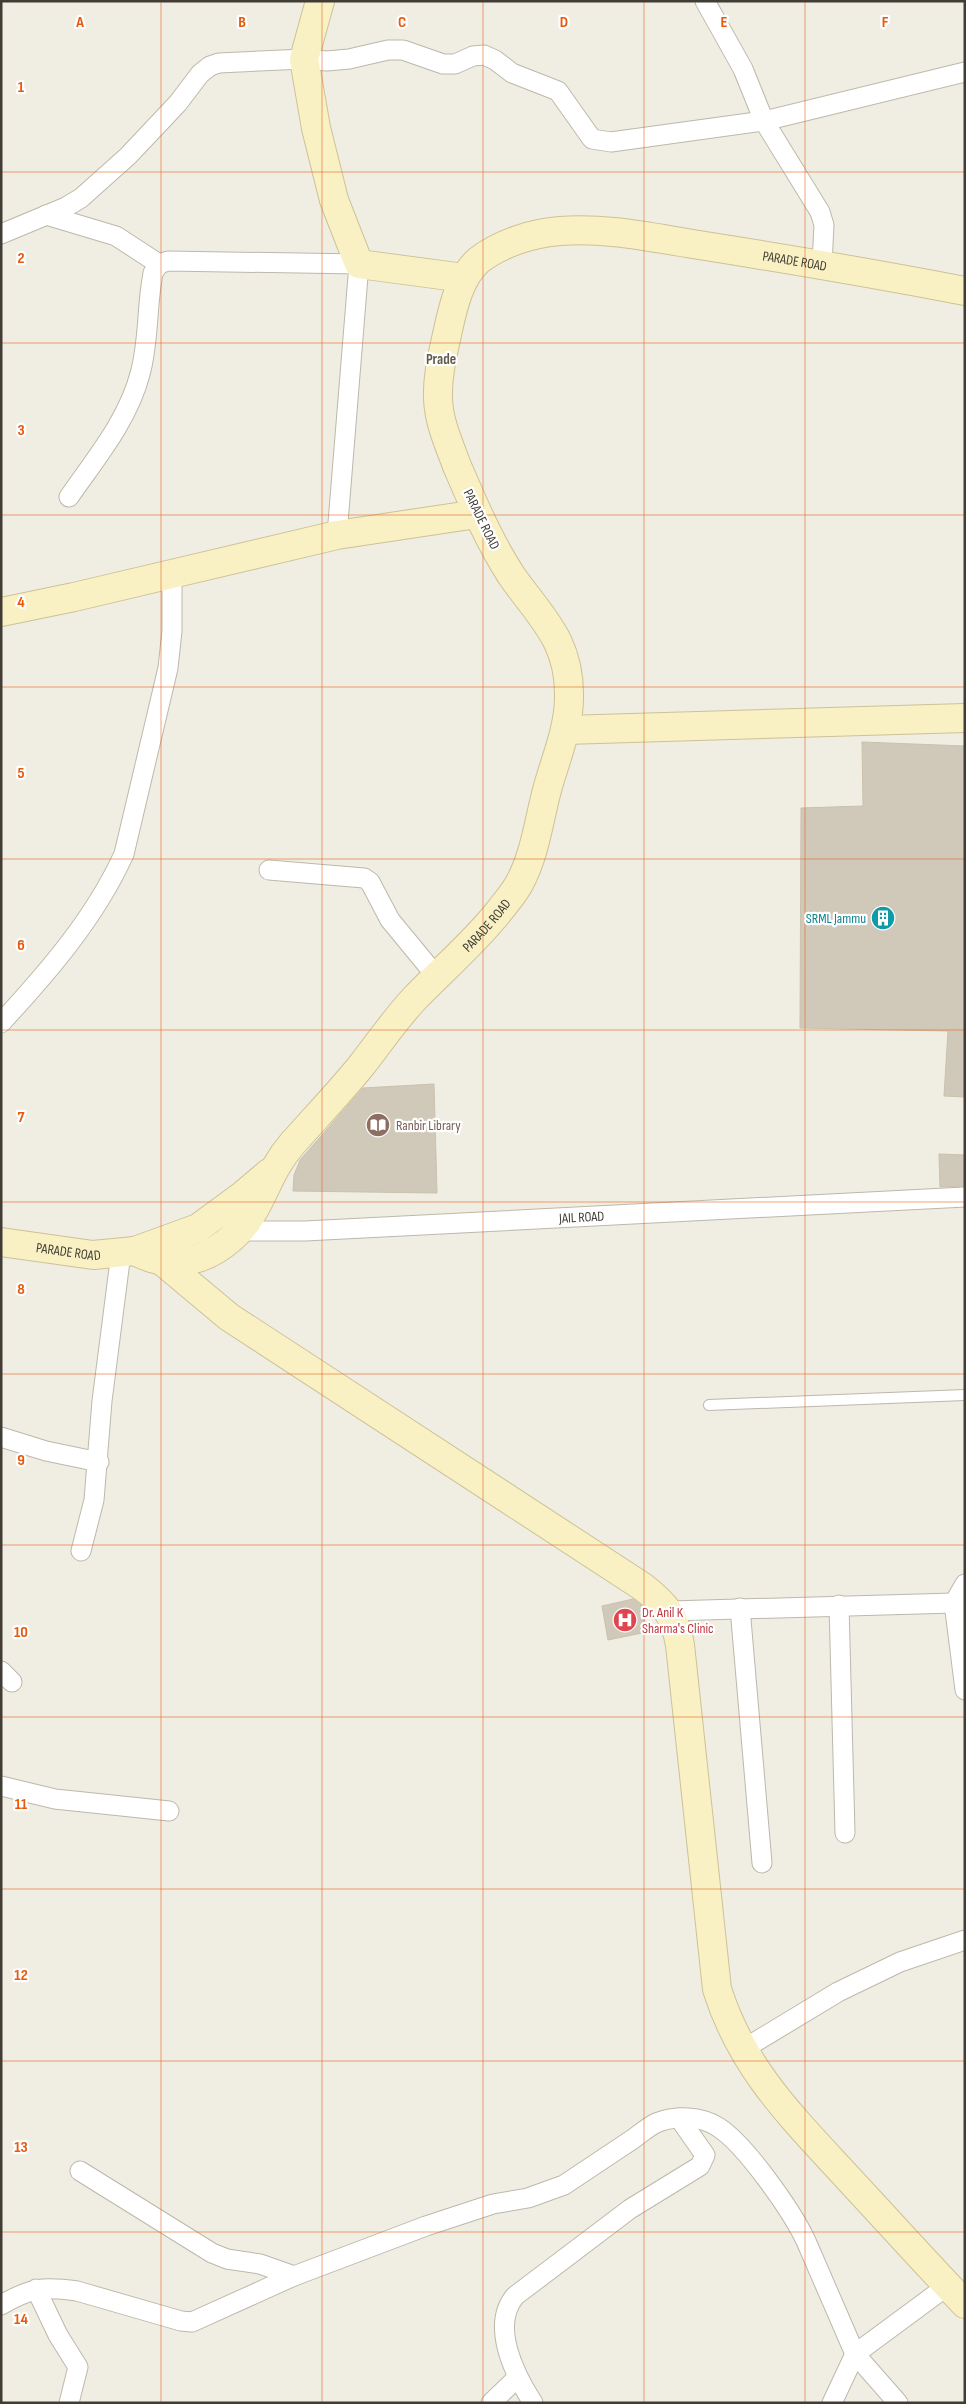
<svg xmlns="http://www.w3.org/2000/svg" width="966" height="2404" font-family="'Sofia Sans Condensed',sans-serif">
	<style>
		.building { fill: #d0c9ba; stroke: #cac1ae }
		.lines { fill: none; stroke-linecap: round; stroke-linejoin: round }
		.lane-casing { stroke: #bdb8aa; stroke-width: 12 }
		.street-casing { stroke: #bdb8aa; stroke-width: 21 }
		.secondary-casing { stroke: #ccc296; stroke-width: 30 }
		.lane { stroke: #fff; stroke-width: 10 }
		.street { stroke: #fff; stroke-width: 19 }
		.secondary { stroke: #f9f1c4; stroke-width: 28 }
		.grid { fill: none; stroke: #e8590c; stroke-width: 1; stroke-opacity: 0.55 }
		.labels { text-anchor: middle; stroke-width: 4.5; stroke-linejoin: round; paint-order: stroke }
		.street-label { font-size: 14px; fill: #413d34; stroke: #fff }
		.culture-label { font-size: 14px; fill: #0d838f; stroke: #fff; text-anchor: end }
		.education-label { font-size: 14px; fill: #785e54; stroke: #fff; text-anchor: start }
		.health-label { font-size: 14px; fill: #be3a42; stroke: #fff; text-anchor: start }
		.neighbourhood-label { font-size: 15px; font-weight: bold; fill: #635c4c; stroke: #fff }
		.grid-label { font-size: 16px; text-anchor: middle; font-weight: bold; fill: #e8590c; stroke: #fff; stroke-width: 4.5; stroke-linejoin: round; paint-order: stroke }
	</style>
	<rect width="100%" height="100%" fill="#f0ede3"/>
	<path class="building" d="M 862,742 L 965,746 L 965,1097 L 944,1096 L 948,1031 L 800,1028 L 801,808 L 863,806 Z
		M 434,1084 L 437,1193 L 293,1191 L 294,1175 L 300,1160 L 363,1088 Z
		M 939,1154 L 965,1155 L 965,1186 L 940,1187 Z
		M 633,1599 L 642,1606 L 647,1632 L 608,1640 L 602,1606 Z"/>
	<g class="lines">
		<g class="lane-casing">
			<path id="lane" d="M 709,1405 L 965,1395"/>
		</g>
		<g class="street-casing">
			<g id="street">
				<path d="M 705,1 L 743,69 L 764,121 L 820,212 L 824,225 L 822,264"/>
				<path d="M 46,215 L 116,236 L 159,264"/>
				<path d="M 1,234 L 66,207 L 81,198 L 128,156 L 178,103 L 200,74 L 210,66 L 219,63 L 304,59 L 327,61 L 349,59 L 388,50 L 403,50 L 443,64 L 455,64 L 473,56 L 484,55 L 495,60 L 512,73 L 558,91 L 592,139 L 611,142 L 764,121 L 965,72"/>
				<path d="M 69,497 C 96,458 128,420 140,374 C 148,346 147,314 151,286 L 153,273 L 159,264 L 168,261 L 359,264 L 337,535"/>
				<path d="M 269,870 L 364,878 L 370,882 L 390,920 L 437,977"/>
				<path d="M 1,1023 C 48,972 95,918 124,854 L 168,668 L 172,631 L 172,574"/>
				<path id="s1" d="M 232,1231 L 305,1231 L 965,1197"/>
				<path d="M 1,1437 L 46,1451 L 99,1462"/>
				<path d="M 81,1551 L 94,1500 L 102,1401 L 121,1253"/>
				<path d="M 965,1584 L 954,1603 L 965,1690"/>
				<path d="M 839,1605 L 845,1833"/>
				<path d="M 740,1608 L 762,1863"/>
				<path d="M 670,1611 L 954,1603"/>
				<path d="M 1,1671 L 12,1682"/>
				<path d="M 1,1786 L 55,1799 L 169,1811"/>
				<path d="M 742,2050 L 838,1992 L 900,1962 L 965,1940"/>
				<path d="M 80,2171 L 212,2253 L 227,2259 L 260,2264 L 294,2276"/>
				<path d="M 36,2289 L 58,2335 L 78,2367 L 69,2403"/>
				<path d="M 1,2305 C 31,2288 42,2286 77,2291 L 181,2321 L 192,2322 L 294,2276 L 426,2226 L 493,2204 L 528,2198 L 564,2185 C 585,2171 606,2157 627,2143 C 637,2137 646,2128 656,2123 C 675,2115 701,2116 718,2127 C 745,2144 792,2211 806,2241 L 855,2354 L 898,2403"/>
				<path d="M 491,2403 L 517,2378"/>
				<path d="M 533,2403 C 515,2375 490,2326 515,2296 L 630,2209 L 700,2166 L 705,2155 L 679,2118"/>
				<path d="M 832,2403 L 855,2354 L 947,2286"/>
			</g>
		</g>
		<g class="secondary-casing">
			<g id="secondary">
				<path d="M 320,1 L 304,59 L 316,128 L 334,200 L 359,264 L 464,278"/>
				<path d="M 1,612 L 74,597 L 337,535 L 477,514"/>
				<path d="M 565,730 L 965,718"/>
				<path id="s2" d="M 1,1242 L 93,1255 L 135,1251 L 198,1228 L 243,1195 L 269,1173"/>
				<path id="s3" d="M 135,1251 C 162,1266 191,1265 217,1249 C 263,1220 260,1181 292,1144 C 315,1118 339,1093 361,1066 C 379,1043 396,1018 415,998 C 444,968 475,942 500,910 C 507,901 515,892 520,882 C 535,854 539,820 547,790 C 555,760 569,729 569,697 C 570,640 541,618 511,575 C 489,541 473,503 457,466 C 449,444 439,423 438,399 C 437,376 443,353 448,330 C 453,307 460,276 479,260 C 501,243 533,233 560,231 C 605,227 654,238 699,245 C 788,259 876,274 965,291"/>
				<path d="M 162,1261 L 229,1317 L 643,1587 C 666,1605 675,1616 680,1645 L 717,1989 C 742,2069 793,2118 848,2178 C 887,2220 926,2263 965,2304"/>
			</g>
		</g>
		<use href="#lane" class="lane"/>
		<use href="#street" class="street"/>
		<use href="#secondary" class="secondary"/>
	</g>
	<path class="grid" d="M 161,1 L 161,2403M 322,1 L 322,2403M 483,1 L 483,2403M 644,1 L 644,2403M 805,1 L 805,2403M 1,172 L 965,172M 1,343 L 965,343M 1,515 L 965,515M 1,687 L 965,687M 1,859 L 965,859M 1,1030 L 965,1030M 1,1202 L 965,1202M 1,1374 L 965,1374M 1,1545 L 965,1545M 1,1717 L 965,1717M 1,1889 L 965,1889M 1,2061 L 965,2061M 1,2232 L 965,2232"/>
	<defs>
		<g id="building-disc" transform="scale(1.25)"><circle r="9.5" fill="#0f9aa8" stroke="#fff"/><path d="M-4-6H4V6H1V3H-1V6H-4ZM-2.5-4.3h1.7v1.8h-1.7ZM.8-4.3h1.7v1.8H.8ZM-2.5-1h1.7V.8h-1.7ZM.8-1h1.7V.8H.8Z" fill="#fff"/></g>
		<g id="library-disc" transform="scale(1.25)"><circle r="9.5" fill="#8d6e63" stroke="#fff"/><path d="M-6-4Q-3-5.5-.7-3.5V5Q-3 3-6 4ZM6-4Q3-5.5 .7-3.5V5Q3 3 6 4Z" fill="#fff"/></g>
		<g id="hospital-disc" transform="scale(1.25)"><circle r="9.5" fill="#e0444e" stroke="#fff"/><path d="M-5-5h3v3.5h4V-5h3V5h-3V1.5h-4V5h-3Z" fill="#fff"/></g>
	</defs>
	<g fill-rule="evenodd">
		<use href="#building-disc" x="883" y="918"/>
		<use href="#library-disc" x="378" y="1125"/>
		<use href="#hospital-disc" x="625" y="1620"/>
	</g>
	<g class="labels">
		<g class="street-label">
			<text dy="5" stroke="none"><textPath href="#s3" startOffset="1559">PARADE ROAD</textPath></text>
			<text transform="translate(482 519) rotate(64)" y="5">PARADE ROAD</text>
			<text dy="5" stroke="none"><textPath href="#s3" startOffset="510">PARADE ROAD</textPath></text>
			<text dy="5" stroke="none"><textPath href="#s1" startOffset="350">JAIL ROAD</textPath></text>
			<text dy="5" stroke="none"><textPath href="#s2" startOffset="68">PARADE ROAD</textPath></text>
		</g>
		<g class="culture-label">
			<text x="866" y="923">SRML Jammu</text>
		</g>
		<g class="education-label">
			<text x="396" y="1130">Ranbir Library</text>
		</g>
		<g class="health-label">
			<text x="642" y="1617">Dr. Anil K<tspan x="642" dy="16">Sharma's Clinic</tspan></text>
		</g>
		<g class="neighbourhood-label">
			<text x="441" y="364">Prade</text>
		</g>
	</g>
	<g class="grid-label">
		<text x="80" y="27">A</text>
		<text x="242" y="27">B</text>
		<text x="402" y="27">C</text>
		<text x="564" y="27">D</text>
		<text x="724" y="27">E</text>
		<text x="885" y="27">F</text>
		<text x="21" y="92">1</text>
		<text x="21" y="263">2</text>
		<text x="21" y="435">3</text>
		<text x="21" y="607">4</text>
		<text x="21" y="778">5</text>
		<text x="21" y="950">6</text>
		<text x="21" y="1122">7</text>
		<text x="21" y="1294">8</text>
		<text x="21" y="1465">9</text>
		<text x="21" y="1637">10</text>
		<text x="21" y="1809">11</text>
		<text x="21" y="1980">12</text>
		<text x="21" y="2152">13</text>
		<text x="21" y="2324">14</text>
	</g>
	<rect width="966" height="2404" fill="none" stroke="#413d34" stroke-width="5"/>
</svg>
